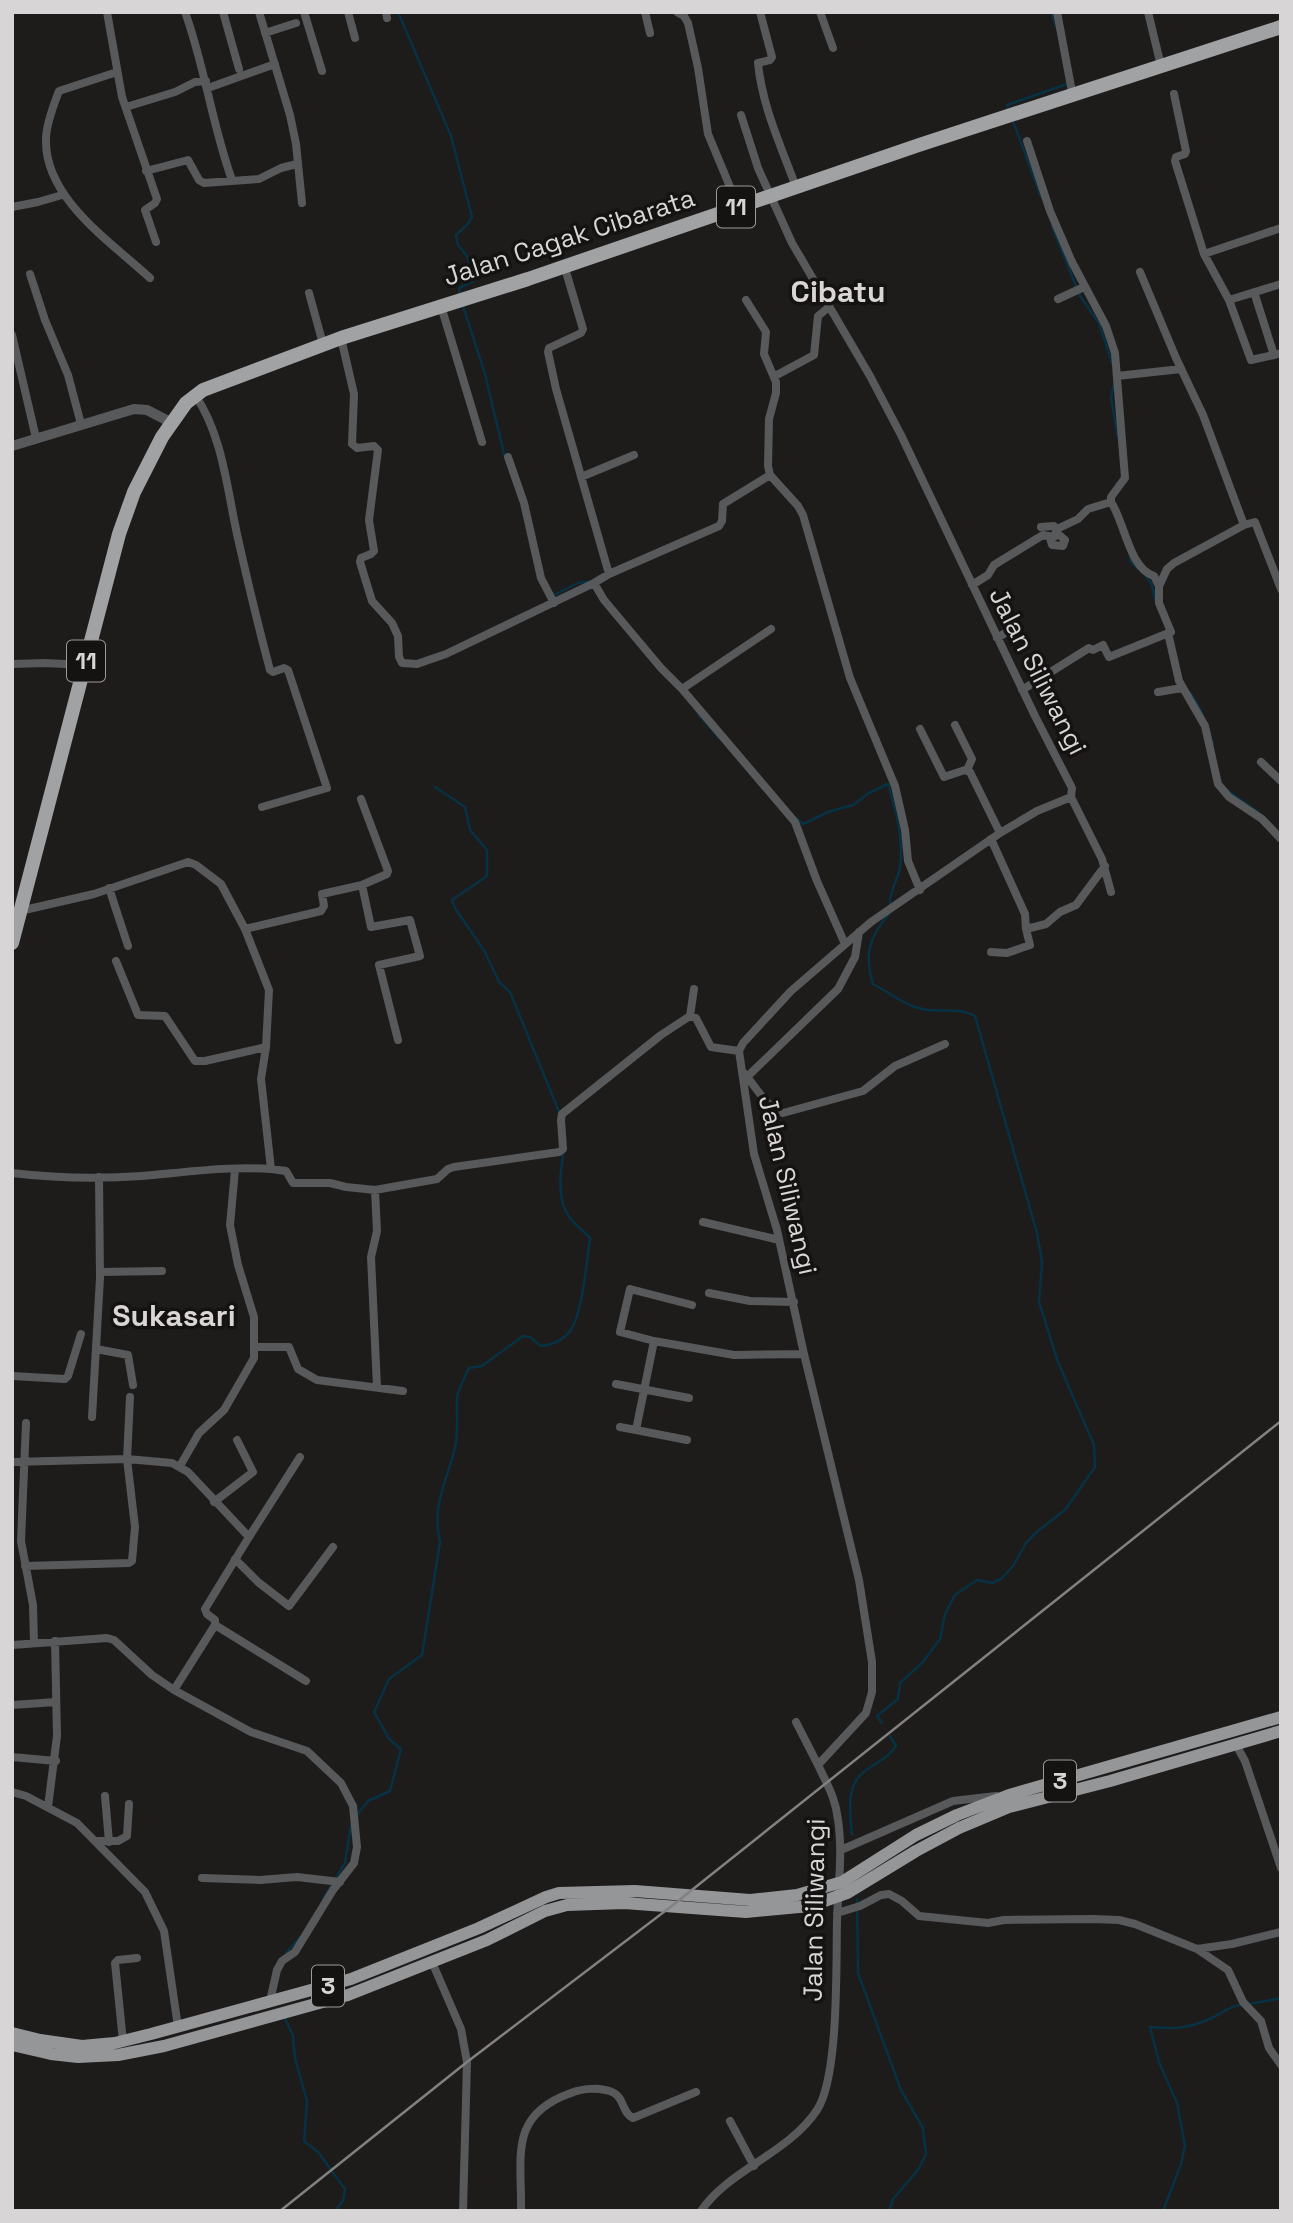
<svg xmlns="http://www.w3.org/2000/svg" width="1293" height="2223" font-family="'Space Grotesk',sans-serif">
	<style>
		.lines { fill: none; stroke-linecap: round; stroke-linejoin: round }
		.stream { stroke: #063244; stroke-width: 2.5 }
		.minor { stroke: #58595a; stroke-width: 8 }
		.tertiary { stroke: #58595a; stroke-width: 10 }
		.primary { stroke: #949698; stroke-width: 12 }
		.trunk { stroke: #a0a2a4; stroke-width: 14 }
		.rail { stroke: #828080; stroke-width: 2.5 }
		.labels { text-anchor: middle; stroke-width: 7; stroke-linejoin: round; paint-order: stroke }
		.shield { fill: #151212; stroke: #9d9a9a; stroke-width: 2 }
		.shield-label { font-size: 24px; font-weight: bold; fill: #d7d5d5 }
		.street-label { font-size: 26px; fill: #d7d5d5; stroke: #151212 }
		.quarter-label { font-size: 30px; font-weight: bold; fill: #dad6d5; stroke: #151212 }
	</style>
	<rect width="100%" height="100%" fill="#1e1b1b"/>
	<g class="lines">
		<path class="stream" d="M 398,12 L 451,136 L 472,217 L 467,225 L 456,235 L 458,245 L 467,256 L 474,281 L 459,288 L 460,296
			M 1051,12 L 1056,26
			M 1009,111 L 1007,105 L 1067,84
			M 1013,121 L 1041,197
			M 1052,226 L 1080,296 L 1099,323 L 1112,363
			M 463,306 L 485,374 L 505,458
			M 1114,383 L 1111,398 L 1118,438
			M 1130,556 L 1131,562 L 1140,570
			M 1145,574 L 1152,585 L 1155,600
			M 554,595 L 578,583 L 592,581
			M 1191,693 L 1203,715
			M 698,714 L 719,738
			M 1209,731 L 1213,744
			M 435,787 L 465,807 L 470,830 L 487,850 L 487,876 L 452,900 L 455,908 L 485,952 L 499,982 L 510,992 L 560,1114
			M 1227,790 L 1258,812
			M 796,818 L 803,824 L 828,812 L 853,805 L 869,793 L 888,784 C 896,811 904,838 900,867 C 898,880 889,891 890,904
			M 882,1723 L 877,1716 L 898,1699 L 900,1683 L 923,1662 L 940,1639 L 945,1614 L 955,1595 L 977,1580 L 992,1583 L 1001,1579 L 1013,1566 L 1026,1543 L 1039,1530 L 1065,1510 L 1095,1467 L 1094,1445 L 1058,1362 L 1039,1302 L 1042,1261 L 1037,1233 L 975,1016 C 959,1007 944,1012 927,1010 C 904,1006 892,994 873,984 C 864,954 869,937 889,914
			M 356,1816 L 368,1801 L 390,1791 L 401,1749 L 389,1739 L 374,1712 L 389,1679 L 422,1655 L 440,1542 C 431,1504 447,1483 455,1447 C 459,1431 456,1415 457,1398 C 458,1389 465,1377 469,1368 L 482,1366 L 523,1336 L 530,1337 L 541,1346 C 552,1345 563,1340 570,1331 C 582,1316 587,1260 590,1238 C 584,1231 576,1226 570,1218 C 556,1200 560,1171 564,1151
			M 852,1835 C 850,1813 845,1785 865,1771 C 877,1762 888,1758 896,1746 L 890,1736
			M 323,1899 L 345,1863 L 351,1825
			M 857,1899 L 858,1973 L 901,2090 L 923,2128 L 926,2154 L 918,2170 L 893,2199 L 889,2211
			M 286,1953 L 300,1937
			M 1250,2004 L 1281,1998
			M 284,2016 L 293,2036 L 295,2059 L 307,2101 L 304,2141 L 318,2152 L 345,2189 L 343,2201 L 335,2211
			M 1163,2211 L 1181,2164 L 1185,2146 L 1177,2103 L 1159,2062 L 1150,2027 C 1176,2029 1187,2029 1212,2018 C 1223,2013 1230,2005 1243,2005"/>
		<path class="minor" d="M 107,12 L 122,97 L 157,199 L 155,203 L 145,210 L 156,242
			M 185,12 C 205,67 212,125 232,180
			M 223,12 L 239,69
			M 259,12 L 290,115 L 296,144 L 302,203
			M 304,12 L 322,71
			M 348,12 L 355,38
			M 386,12 L 387,18
			M 645,12 L 650,33
			M 677,12 L 684,16 L 688,23 L 698,68 L 708,134 L 738,206
			M 760,12 L 772,57 L 770,60 L 758,63 C 762,106 781,146 796,187
			M 820,12 L 833,48
			M 1057,12 L 1073,97
			M 1148,12 L 1161,66
			M 265,33 L 296,23
			M 117,72 L 59,91 C 54,104 46,124 46,139 C 44,198 111,242 150,278
			M 208,88 L 275,64
			M 1174,94 L 1186,151 L 1185,154 L 1176,157 L 1175,161 L 1204,254 L 1229,300 L 1251,360 L 1274,355
			M 126,107 L 175,92 L 195,82 L 206,81
			M 146,171 L 188,160 L 199,180 L 204,183 L 259,179 L 281,168 L 297,164
			M 12,207 L 38,202 L 62,195
			M 1204,254 L 1281,228
			M 564,265 L 583,329 L 581,333 L 549,348 L 548,352 L 556,389 L 609,574 L 594,583 L 604,600 L 661,668 L 682,689 L 795,822 L 817,881 L 845,944
			M 1140,272 L 1176,358 L 1203,415 L 1244,525
			M 30,274 L 45,320 L 68,375 L 81,424
			M 1254,292 L 1274,355 L 1281,353
			M 309,293 L 323,344
			M 1058,299 L 1084,287
			M 1229,300 L 1281,284
			M 441,306 L 482,442
			M 12,335 L 36,438
			M 341,338 L 354,394 L 352,444 L 357,448 L 374,446 L 378,450 L 369,520 L 374,551 L 371,554 L 361,558 L 360,562 L 372,601 L 392,623 L 398,636 L 399,657 L 402,663 L 417,664 L 446,654 L 594,583
			M 775,376 L 814,355 L 818,316 L 829,307
			M 1117,376 L 1181,369
			M 195,395 C 222,434 227,488 237,534 C 247,579 258,625 270,670 L 273,672 L 284,668 L 288,670 L 327,788 L 262,807
			M 508,457 L 524,503 L 541,578 L 554,603
			M 770,475 L 798,506 L 803,515 L 850,678 L 895,786 L 905,830 L 908,861 L 920,890
			M 581,477 L 634,455
			M 1111,502 C 1125,523 1129,568 1154,576 L 1159,586 L 1167,569 L 1174,563 L 1244,525 L 1255,522 L 1281,589
			M 1041,527 L 1054,526 L 1057,529
			M 1050,538 L 1052,545 L 1063,546 L 1065,540 L 1057,533
			M 609,574 L 719,526 L 722,521 L 723,504 L 770,475 L 768,466 L 769,419 L 776,393 L 776,382 L 764,354 L 766,332 L 746,300
			M 972,585 L 988,575 L 994,565 L 1043,535 L 1054,537 L 1057,529 L 1078,519 L 1088,509 L 1111,502 L 1111,497 L 1125,478 L 1115,353 L 1106,326 L 1072,262 L 1050,211 L 1027,141
			M 1168,633 L 1179,681 L 1205,726 L 1218,784 L 1229,797 L 1262,819 L 1281,839
			M 997,638 L 1017,626
			M 12,664 L 45,663 L 85,665
			M 682,689 L 771,629
			M 1022,690 L 1089,648 L 1093,650 L 1103,645 L 1109,657 L 1171,632 L 1159,603 L 1159,586
			M 1158,692 L 1182,688
			M 955,725 L 972,759 L 967,770
			M 920,729 L 944,777 L 965,770 L 970,772 L 1000,833
			M 1261,762 L 1281,781
			M 1071,797 L 1102,859 L 1111,892
			M 991,839 L 1025,914 L 1026,929
			M 362,885 L 371,927 L 410,920 L 420,956 L 379,965 L 398,1040
			M 109,888 L 128,946
			M 20,911 L 94,894 L 188,862 L 196,865 L 221,884 L 245,929 L 269,990 L 266,1047 L 261,1079 L 271,1169
			M 245,929 L 321,911 L 324,906 L 322,894 L 362,885 L 387,874 L 388,871 L 361,799
			M 991,952 L 1007,953 L 1030,945 L 1026,929 L 1046,924 L 1060,912 L 1076,905 L 1105,866
			M 116,961 L 138,1015 L 165,1016 L 195,1061 L 205,1061 L 266,1047
			M 690,1016 L 694,989
			M 744,1073 C 755,1086 767,1108 783,1113 L 863,1091 L 895,1066 L 945,1044
			M 747,1077 L 838,989 L 855,957 L 859,932
			M 12,1173 C 54,1178 100,1179 142,1176 C 188,1172 242,1164 286,1171 L 293,1183 L 330,1183 L 346,1187 L 375,1190 L 437,1179 L 448,1169 L 454,1167 L 559,1152 L 563,1149 L 561,1120 L 562,1114 L 661,1035 L 690,1016 L 696,1018 L 711,1047 L 739,1051
			M 375,1190 L 377,1231 L 371,1257 L 377,1387
			M 703,1222 L 779,1240
			M 100,1272 L 162,1271
			M 709,1293 L 750,1301 L 794,1302
			M 654,1341 L 620,1332 L 630,1289 L 692,1305
			M 255,1347 L 289,1347 L 298,1369 L 317,1380 L 403,1391
			M 96,1349 L 128,1355 L 133,1385
			M 12,1376 L 65,1379 L 68,1376 L 81,1334
			M 616,1384 L 689,1398
			M 92,1417 L 100,1278 L 99,1177
			M 26,1423 L 21,1541 L 33,1605 L 34,1643
			M 620,1427 L 636,1430
			M 687,1440 L 636,1430 L 654,1341 L 734,1355 L 804,1354
			M 12,1462 L 127,1459 L 172,1463 L 188,1472 L 249,1537 L 205,1609 L 207,1614 L 215,1620 L 215,1625 L 174,1690
			M 180,1466 L 199,1433 L 224,1410 L 254,1358 L 254,1317 L 238,1265 L 230,1225 L 235,1170
			M 214,1502 L 253,1472 L 237,1440
			M 249,1537 L 300,1457
			M 235,1559 L 258,1582 L 289,1606 L 333,1547
			M 25,1566 L 129,1563 L 132,1561 L 135,1527 L 127,1459 L 130,1397
			M 215,1625 L 306,1681
			M 12,1645 L 107,1638 L 114,1640 L 152,1675 L 174,1690 L 251,1732 L 307,1751 L 341,1783 L 353,1806 L 357,1847 L 354,1863 L 333,1890 L 295,1952 L 282,1961 L 277,1970 L 270,2001
			M 12,1705 L 56,1702
			M 796,1722 L 818,1765
			M 1235,1743 L 1245,1761 L 1281,1868
			M 12,1757 L 56,1761
			M 12,1792 L 26,1796 L 77,1823 L 145,1892 L 164,1931 L 178,2027
			M 105,1796 L 109,1842
			M 48,1807 L 57,1736 L 55,1641
			M 97,1841 L 118,1841 L 127,1836 L 129,1804
			M 841,1850 L 953,1801 L 996,1796
			M 202,1878 L 260,1880 L 297,1877 L 340,1882
			M 837,1913 L 860,1906 L 881,1895 L 889,1894 L 902,1901 L 919,1916 L 988,1923 L 1004,1920 L 1093,1919 L 1119,1920 L 1135,1924 L 1197,1949 L 1228,1970 L 1243,2002 L 1261,2021 L 1269,2048 L 1281,2065
			M 1197,1949 L 1232,1944 L 1281,1932
			M 432,1962 L 461,2029 L 467,2062 L 463,2211
			M 123,2041 L 115,1963 L 118,1960 L 137,1958
			M 730,2121 L 754,2166
			M 521,2211 C 522,2157 508,2115 571,2093 C 583,2088 602,2087 614,2093 C 624,2098 622,2113 633,2118 L 696,2092
			M 701,2211 C 728,2170 788,2154 817,2110 C 839,2077 836,1964 837,1921 C 838,1887 843,1853 838,1820 C 836,1799 827,1784 818,1765 L 866,1713 L 872,1692 L 872,1662 L 859,1580 L 804,1354 L 777,1230 L 754,1154 L 739,1051 L 743,1043 L 791,991 L 871,922 L 1000,833 L 1037,811 L 1071,797 L 1072,788 L 1035,716 L 901,435 L 870,376 L 792,243 L 758,168 L 741,115"/>
		<path class="tertiary" d="M 12,446 L 134,409 L 147,410 L 172,423"/>
		<path class="primary" d="M 12,2033 L 40,2040 L 82,2046 L 115,2043 L 151,2034 L 351,1979 L 479,1928 L 546,1897 L 559,1893 L 635,1891 L 750,1900 L 797,1895 L 842,1882 L 916,1835 L 957,1815 L 1009,1795 L 1281,1717
			M 12,2045 L 51,2054 L 78,2057 L 118,2055 L 164,2046 L 348,1995 L 487,1940 L 545,1911 L 567,1905 L 624,1903 L 746,1912 L 810,1906 L 847,1893 L 916,1851 L 959,1828 L 1009,1807 L 1110,1781 L 1281,1731"/>
		<path class="trunk" d="M 12,943 L 119,534 L 134,492 L 162,437 L 186,403 L 203,390 L 341,338 L 528,279 L 919,145 L 1281,27"/>
		<path class="rail" d="M 280,2211 L 467,2062 L 673,1905 L 1281,1421"/>
	</g>
	<g class="labels">
		<g class="shield">
			<rect x="717" y="186.5" width="38" height="41" rx="5"/>
			<rect x="67" y="640.5" width="38" height="41" rx="5"/>
			<rect x="1044" y="1760.5" width="32" height="41" rx="5"/>
			<rect x="312" y="1965.5" width="32" height="41" rx="5"/>
		</g>
		<g class="shield-label">
			<text x="736" y="215">11</text>
			<text x="86" y="669">11</text>
			<text x="1060" y="1789">3</text>
			<text x="328" y="1994">3</text>
		</g>
		<g class="street-label">
			<text transform="translate(569 237) rotate(-18)" y="9">Jalan Cagak Cibarata</text>
			<text transform="translate(1038 671) rotate(63)" y="9">Jalan Siliwangi</text>
			<text transform="translate(788 1185) rotate(77)" y="9">Jalan Siliwangi</text>
			<text transform="translate(814 1910) rotate(-89)" y="9">Jalan Siliwangi</text>
		</g>
		<g class="quarter-label">
			<text x="838" y="302">Cibatu</text>
			<text x="174" y="1326">Sukasari</text>
		</g>
	</g>
	<rect width="1293" height="2223" fill="none" stroke="#d7d5d5" stroke-width="28"/>
</svg>
